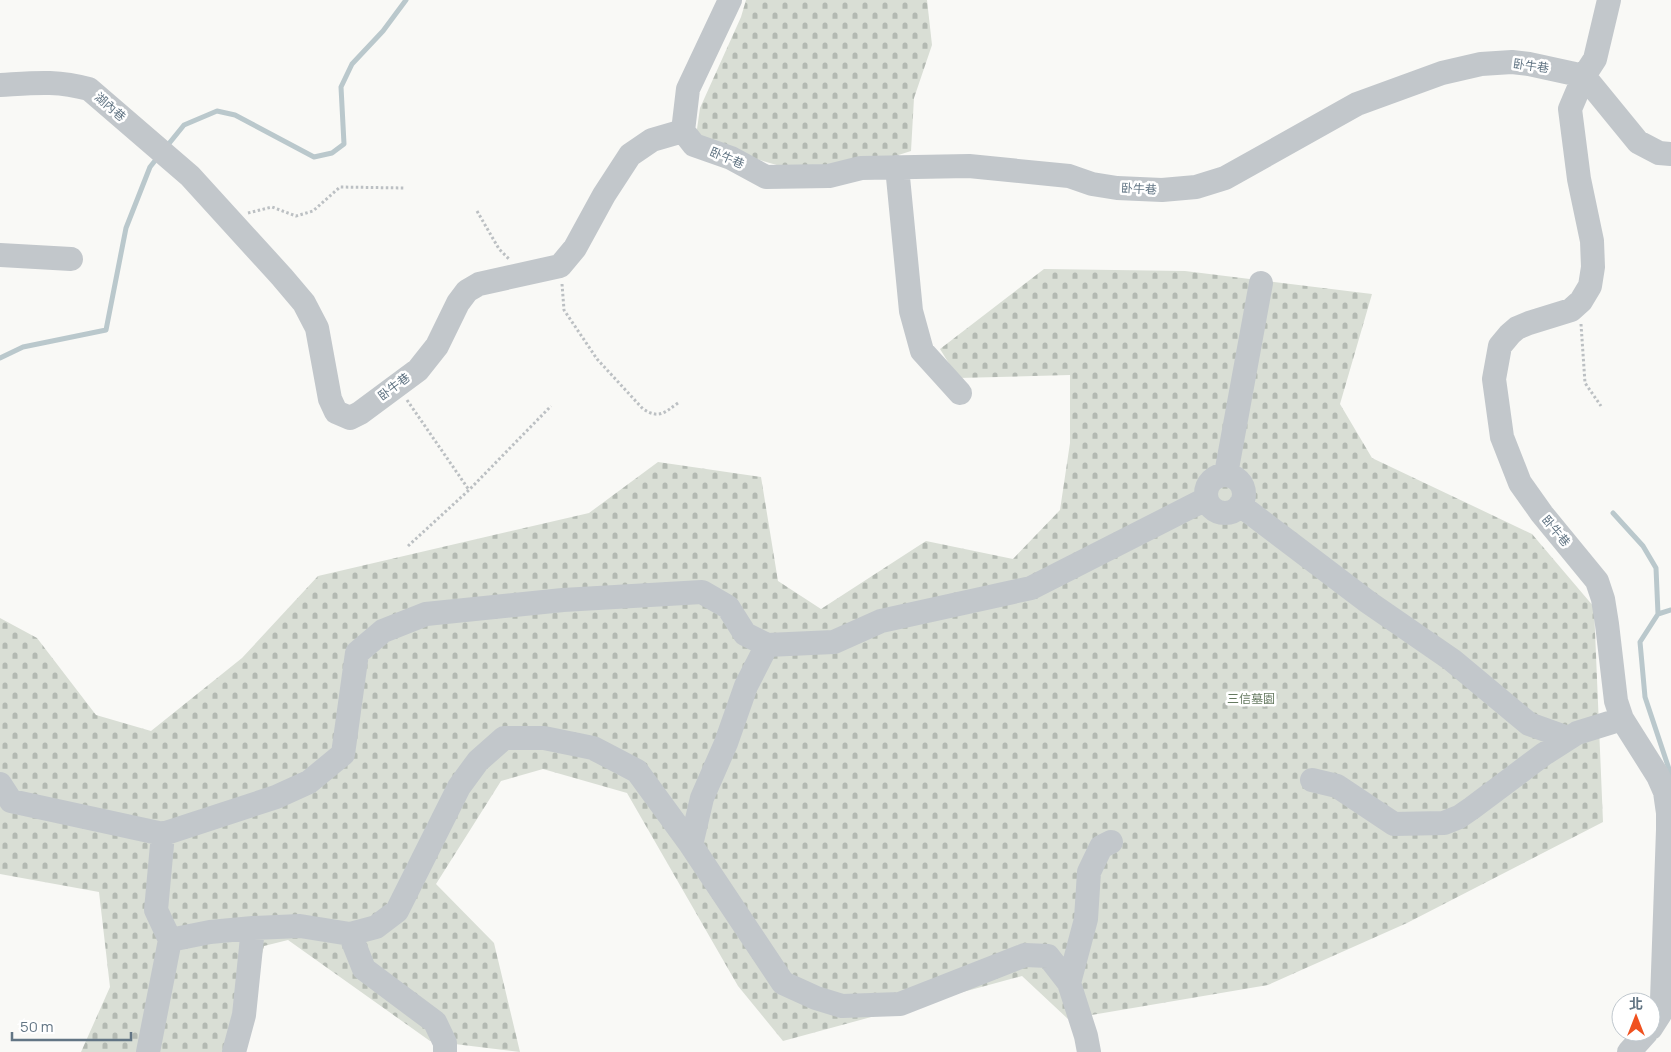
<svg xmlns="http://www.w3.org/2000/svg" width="1671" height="1052" font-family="Manrope,'Noto Sans TC',sans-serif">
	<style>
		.cemetery { fill: url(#cemetery-stones) }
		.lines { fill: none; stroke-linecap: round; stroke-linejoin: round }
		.stream { stroke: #bac8cc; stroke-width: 5 }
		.path { stroke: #bcc0c3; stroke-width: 3; stroke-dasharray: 2.5 2.5; stroke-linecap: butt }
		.minor { stroke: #c2c7cb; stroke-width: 24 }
		.labels { text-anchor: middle; stroke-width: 5; stroke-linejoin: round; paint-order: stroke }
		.street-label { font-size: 12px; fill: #627584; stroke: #fff }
		.park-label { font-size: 12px; fill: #667a61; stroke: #fff }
	</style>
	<defs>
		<pattern id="cemetery-stones" width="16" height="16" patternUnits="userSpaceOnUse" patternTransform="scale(1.25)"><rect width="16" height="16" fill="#d9ded5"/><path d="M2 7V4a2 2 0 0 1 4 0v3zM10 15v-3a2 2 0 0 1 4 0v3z" fill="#b3b9b2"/></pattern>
	</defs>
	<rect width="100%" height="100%" fill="#f9f9f6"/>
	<path class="cemetery" d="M 746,0 L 927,0 L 932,45 L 914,98 L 911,151 L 861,167 L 801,172 L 725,150 L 696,136 L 700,108 L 741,17 Z
		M 1044,269 L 1185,271 L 1372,294 L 1340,404 L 1372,458 L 1532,534 L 1594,607 L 1603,822 L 1407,923 L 1268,985 L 1068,1019 L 1022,976 L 783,1041 L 738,986 L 627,793 L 543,769 L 501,781 L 436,884 L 494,943 L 520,1052 L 430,1041 L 288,940 L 264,946 L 237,1052 L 81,1052 L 110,987 L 99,892 L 0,874 L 0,618 L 37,638 L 96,715 L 151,731 L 242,658 L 318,576 L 589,513 L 658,462 L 761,477 L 778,581 L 821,609 L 926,541 L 1013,559 L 1060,510 L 1070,443 L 1070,375 L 958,378 L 940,349 Z"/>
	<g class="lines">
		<path class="stream" d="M 167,146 L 184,125 L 217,111 L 235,115 L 314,157 L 332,153 L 344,144 L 341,87 L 352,64 L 383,31 L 406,0
			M 0,358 L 23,347 L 106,330 L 126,228 L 150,167 L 158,157
			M 1613,513 L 1643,546 L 1656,568 L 1658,614
			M 1671,610 L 1658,614 L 1640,642 L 1645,697 L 1671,775"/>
		<path class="path" d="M 477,211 L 499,249 L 509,259
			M 248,213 L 272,207 L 296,216 L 313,211 L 340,187 L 404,188
			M 562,284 L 564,310 L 597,359 L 643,409 C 659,419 664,413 678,403
			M 1581,324 L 1585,383 L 1601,406
			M 407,400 L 469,490
			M 408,546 L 469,490 L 551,406"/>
		<path class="minor" d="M 730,0 L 688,89 L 683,131 L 694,145 L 731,158 L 766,177 L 829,176 L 861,168 L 969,166 L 1069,176 L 1092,184 L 1117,188 L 1162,190 L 1196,187 L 1225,178 L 1357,104 L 1442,73 L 1481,64 L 1512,62 L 1529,64 L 1584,76 L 1638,142 L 1659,153 L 1671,154
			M 1609,0 L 1595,59 L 1584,76 L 1570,109 L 1579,179 L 1592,241 L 1593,267 L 1590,286 L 1581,301 L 1571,310 L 1529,323 L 1517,328 L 1510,334 L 1500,346 L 1494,379 L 1502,437 L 1520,483 L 1542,514 L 1597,581 L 1603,599 L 1607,624 L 1616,701 L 1622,719 L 1658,776 L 1665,792 L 1668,813 L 1668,830 L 1662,1000 L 1660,1014 L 1651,1028
			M 0,85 C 34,83 56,80 89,89 L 190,176 L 282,277 L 304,303 L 317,328 L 330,399 L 336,412 L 350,418 L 360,413 L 418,370 L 437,346 L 458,303 L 467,291 L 479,284 L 560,266 L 575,248 L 604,195 L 630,155 L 652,140 L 683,131
			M 897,167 L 911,311 L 922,351 L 960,393
			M 0,255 L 71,259
			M 1226,474 L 1261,283
			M1206 494a19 19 0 1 1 38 0a19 19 0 1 1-38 0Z
			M 1240,505 L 1368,602 L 1452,660 L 1529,724 L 1568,738
			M 767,645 L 746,686 L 726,743 L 702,798 L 691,845 L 783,983 L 816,998 L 842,1006 L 900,1004 L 1025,955 L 1048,956 L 1069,983
			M 1312,780 L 1337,786 L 1394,824 L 1444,823 L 1459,817 L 1472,808 L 1544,754 L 1577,733 L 1622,719
			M 0,784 L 11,801 L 163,834 L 276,797 L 309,782 L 343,754 L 357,653 L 383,631 L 426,614 L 563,600 L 702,592 L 728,607 L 745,634 L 767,645 L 834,642 L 881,621 L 1031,588 L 1206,499
			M 163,834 L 156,910 L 170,940 L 210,932 L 253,928 L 300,926 L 350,934 L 376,927 L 397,911 L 459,787 L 478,761 L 504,738 L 544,738 L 593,748 L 637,771 L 691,845
			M 350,934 L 364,969 L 435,1022 L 445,1043 L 445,1052
			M 148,1052 L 170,940
			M 234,1052 L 244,1015 L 253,928
			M 1089,1052 L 1086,1036 L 1069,983 L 1086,919 L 1089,872 L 1101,847 L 1111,842
			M 1629,1052 L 1647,1032"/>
	</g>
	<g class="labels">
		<g class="street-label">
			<text transform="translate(1531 66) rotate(8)" y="4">卧牛巷</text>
			<text transform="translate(110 107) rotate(41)" y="4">湖內巷</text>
			<text transform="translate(727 158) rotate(23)" y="4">卧牛巷</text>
			<text transform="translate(1139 189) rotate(3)" y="4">卧牛巷</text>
			<text transform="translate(394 387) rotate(-37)" y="4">卧牛巷</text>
			<text transform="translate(1556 531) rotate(50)" y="4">卧牛巷</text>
		</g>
		<g class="park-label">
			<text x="1251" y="703">三信墓園</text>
		</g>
	</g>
	<g transform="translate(1636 1017)"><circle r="24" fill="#ffffff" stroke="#c0c8ce"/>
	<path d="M0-4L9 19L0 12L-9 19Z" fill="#f0511f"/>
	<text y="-8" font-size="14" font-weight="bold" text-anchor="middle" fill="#627584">北</text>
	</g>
	<path d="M12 1032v8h119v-8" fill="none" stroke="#627584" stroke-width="2.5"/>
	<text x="20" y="1032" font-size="15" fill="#627584" stroke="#ffffff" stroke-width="4" paint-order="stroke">50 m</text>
</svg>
